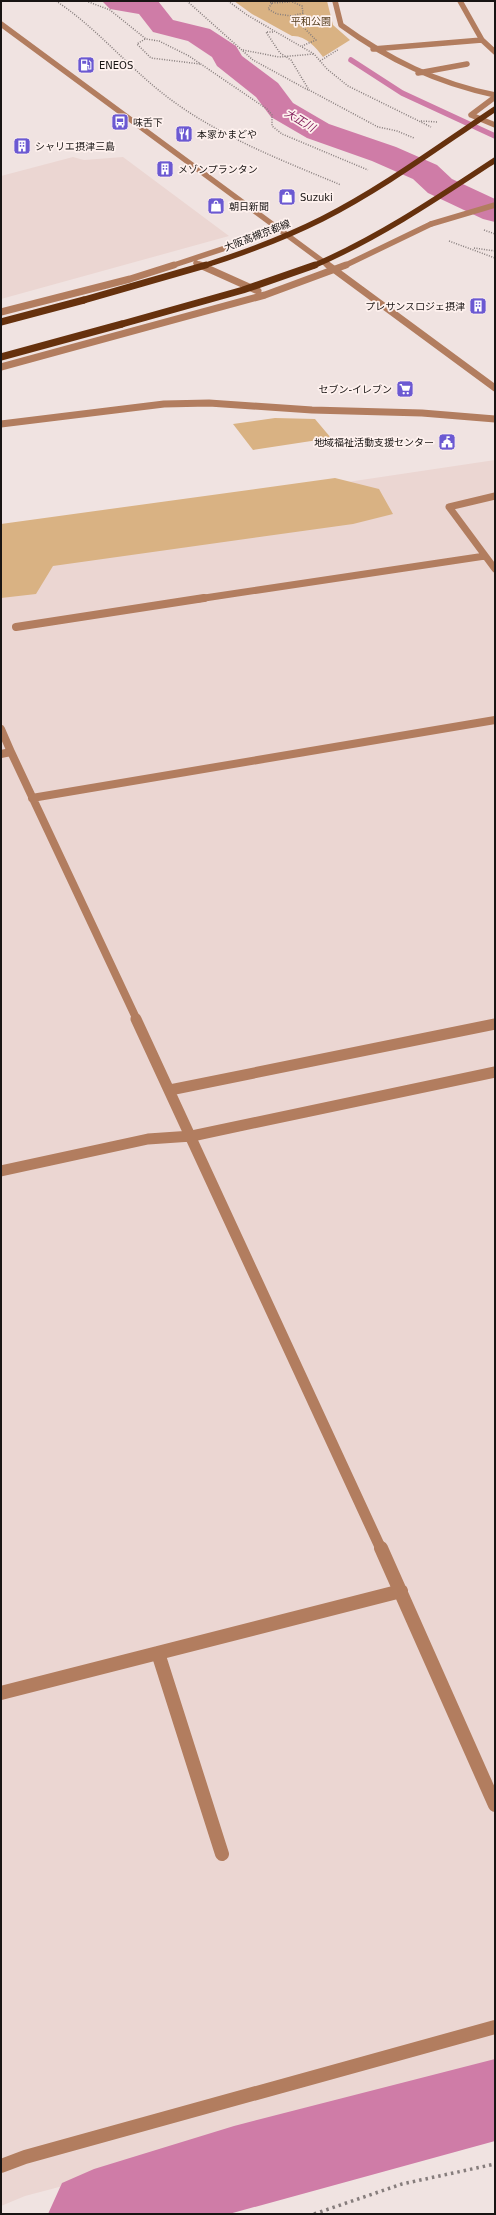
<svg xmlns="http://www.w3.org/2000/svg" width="496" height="2215" font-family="'DejaVu Sans','Noto Sans JP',sans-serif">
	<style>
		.built { fill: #ebd6d2 }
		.green { fill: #d9b283 }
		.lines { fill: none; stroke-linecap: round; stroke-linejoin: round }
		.stream { stroke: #cf7ca7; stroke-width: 5.5 }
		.river { fill: #cf7ca7; fill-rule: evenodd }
		.path-far1 { stroke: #867d7c; stroke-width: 1.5; stroke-dasharray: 1 1.5; stroke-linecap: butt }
		.path { stroke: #867d7c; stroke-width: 3.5; stroke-dasharray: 2.5 4; stroke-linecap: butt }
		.minor-far4 { stroke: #b27d5f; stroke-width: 5.5 }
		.minor-far3 { stroke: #b27d5f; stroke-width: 7 }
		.minor-far2 { stroke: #b27d5f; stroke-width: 8 }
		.minor-far1 { stroke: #b27d5f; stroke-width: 11 }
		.minor { stroke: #b27d5f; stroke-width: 14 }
		.major { stroke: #66310d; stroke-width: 7 }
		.minor-bridge { stroke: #b27d5f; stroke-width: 5.5 }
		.major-bridge-far1 { stroke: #66310d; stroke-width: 5.5 }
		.major-bridge { stroke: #66310d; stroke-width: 7 }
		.labels { text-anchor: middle; stroke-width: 3.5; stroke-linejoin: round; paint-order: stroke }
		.far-park-label { font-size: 10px; fill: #563d1d; stroke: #fef1ee }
		.far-poi-label { font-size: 10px; fill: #181413; stroke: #fef1ee; text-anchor: start }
		.far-street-label { font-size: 10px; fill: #181413; stroke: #fef1ee }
		.far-water-label { font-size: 11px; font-style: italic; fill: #86245f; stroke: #fef1ee }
	</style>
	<rect width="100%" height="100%" fill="#f0e3e1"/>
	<path class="built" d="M 73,157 L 84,160 L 123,157 L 229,236 L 1,299 L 1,176 Z
		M 495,460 L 495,2072 L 25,2196 L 1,2206 L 1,534 Z"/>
	<path class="green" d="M 234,1 L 327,1 L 333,25 L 350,40 L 323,57 C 316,47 305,35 292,36 L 252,14 Z
		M 275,418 L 315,419 L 331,438 L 253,450 L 233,424 Z
		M 335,478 L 379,489 L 393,514 L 353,524 L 53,566 L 36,594 L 1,598 L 1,524 Z"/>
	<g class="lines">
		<path class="stream" d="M 351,60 L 402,93 L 495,136"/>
		<path class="river" d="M 102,1 L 158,1 L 173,20 L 210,29 L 236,46 L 242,56 L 278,83 L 293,103 L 329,124 L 396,147 L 437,165 L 452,179 L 495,199 L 495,222 L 483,219 L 428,193 L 413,179 L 372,161 L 307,138 L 271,117 L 256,97 L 217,66 L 212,57 L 188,41 L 153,32 L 139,14 L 110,9 Z
			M 495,2059 L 495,2141 L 229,2214 L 48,2214 L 62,2183 L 94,2169 L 234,2126 Z"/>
		<path class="path-far1" d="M 56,1 C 97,28 127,66 166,96 C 218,136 281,160 341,185
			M 86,1 L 110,10 L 146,39 L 159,41 L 189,56 L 267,109 L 272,115 L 272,126 L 282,134 L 368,170
			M 187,1 L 253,60 L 308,90
			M 228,1 L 247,15 L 314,54 L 327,69 L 348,86 L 431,127
			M 268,1 L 272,3 L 268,9 L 277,14 L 292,16
			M 290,1 L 302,6 L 303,13 L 292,16 L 316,40 L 302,46
			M 272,3 L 290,2
			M 273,32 L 266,32 L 280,53 L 291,60 L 309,90 L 378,127 L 397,131 L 414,138
			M 145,39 L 137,44 L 151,58 L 200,64
			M 243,50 L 279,57 L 314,54
			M 320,61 L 339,49
			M 421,121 L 438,122
			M 484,230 L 495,234
			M 449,241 L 495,258
			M 474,248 L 495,251"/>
		<path class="path" d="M 314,2214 L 402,2184 L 495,2164"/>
		<path class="minor-far4" d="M 335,1 L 341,25 C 389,60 437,83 495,95
			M 460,1 L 482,40 L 495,52
			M 1,24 L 329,266
			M 373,49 L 482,40
			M 418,73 L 467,64
			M 495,97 L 471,115 L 495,125
			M 196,263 L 202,266
			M 171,266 L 280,230
			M 344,266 L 431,224"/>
		<path class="minor-far3" d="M 200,265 L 258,291
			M 328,265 L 495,388
			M 1,312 L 130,279 L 174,265
			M 1,367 L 265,295 L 346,265
			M 1,424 L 164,404 L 209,403 L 312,410 L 422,413 L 495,419
			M 495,496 L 449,507 L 495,569
			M 198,599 L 485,556"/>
		<path class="minor-far2" d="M 16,627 L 204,598
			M 1,729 L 11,752
			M 1,754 L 11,752 L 137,1020
			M 32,798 L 495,720"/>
		<path class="minor-far1" d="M 136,1019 L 381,1549
			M 170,1090 L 495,1024
			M 1,1171 L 148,1139 L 192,1136 L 495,1072"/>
		<path class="minor" d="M 381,1548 L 495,1805
			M 158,1653 L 222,1854
			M 1,1693 L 401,1591
			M 1,2166 L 25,2157 L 495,2027"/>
		<path class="major" d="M 1,322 L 84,300
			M 1,357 L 122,324"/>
		<path class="minor-bridge" d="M 431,224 L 495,205"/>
		<path class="major-bridge-far1" d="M 203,266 C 244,253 284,238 322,219 C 383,188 438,147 495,109
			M 313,266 C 378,238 436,199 495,160"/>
		<path class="major-bridge" d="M 84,300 L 206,265
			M 122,324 L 243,290 L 315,265"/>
	</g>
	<defs>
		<g id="fuel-square" transform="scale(0.9)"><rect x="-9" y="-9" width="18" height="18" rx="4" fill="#6b59d2" stroke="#fef1ee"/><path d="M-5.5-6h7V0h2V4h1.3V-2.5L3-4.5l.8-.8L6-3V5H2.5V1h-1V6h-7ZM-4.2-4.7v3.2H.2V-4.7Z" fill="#fff"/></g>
		<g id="bus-square" transform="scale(0.9)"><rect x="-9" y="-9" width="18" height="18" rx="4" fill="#6b59d2" stroke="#fef1ee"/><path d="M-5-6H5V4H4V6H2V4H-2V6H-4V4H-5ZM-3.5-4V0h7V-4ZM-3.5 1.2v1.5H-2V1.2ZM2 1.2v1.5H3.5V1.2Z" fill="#fff"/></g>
		<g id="restaurant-square" transform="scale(0.9)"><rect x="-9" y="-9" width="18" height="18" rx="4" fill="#6b59d2" stroke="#fef1ee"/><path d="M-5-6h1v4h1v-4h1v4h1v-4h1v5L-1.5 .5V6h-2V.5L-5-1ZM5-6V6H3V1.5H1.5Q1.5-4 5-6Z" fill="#fff"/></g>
		<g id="building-square" transform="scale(0.9)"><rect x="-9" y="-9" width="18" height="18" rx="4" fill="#6b59d2" stroke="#fef1ee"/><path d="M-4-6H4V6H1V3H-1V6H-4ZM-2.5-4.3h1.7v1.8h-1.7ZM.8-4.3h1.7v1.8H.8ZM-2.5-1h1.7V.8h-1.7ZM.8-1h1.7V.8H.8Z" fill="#fff"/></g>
		<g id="shop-square" transform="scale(0.9)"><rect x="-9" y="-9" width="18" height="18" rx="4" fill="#6b59d2" stroke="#fef1ee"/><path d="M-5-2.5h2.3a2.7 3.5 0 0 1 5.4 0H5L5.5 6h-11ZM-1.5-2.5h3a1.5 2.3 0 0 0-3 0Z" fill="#fff"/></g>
		<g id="supermarket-square" transform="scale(0.9)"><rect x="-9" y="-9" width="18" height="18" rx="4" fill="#6b59d2" stroke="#fef1ee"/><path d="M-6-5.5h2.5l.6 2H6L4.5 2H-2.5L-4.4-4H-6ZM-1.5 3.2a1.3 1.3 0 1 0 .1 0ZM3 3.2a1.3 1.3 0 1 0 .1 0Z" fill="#fff"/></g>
		<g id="civic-square" transform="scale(0.9)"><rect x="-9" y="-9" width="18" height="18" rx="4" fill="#6b59d2" stroke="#fef1ee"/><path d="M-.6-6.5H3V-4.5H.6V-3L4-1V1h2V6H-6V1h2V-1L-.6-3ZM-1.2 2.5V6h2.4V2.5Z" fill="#fff"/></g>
	</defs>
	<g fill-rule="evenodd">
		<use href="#fuel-square" x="86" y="65"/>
		<use href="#bus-square" x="120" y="122"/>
		<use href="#restaurant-square" x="184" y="134"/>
		<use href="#building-square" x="22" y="146"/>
		<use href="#building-square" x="165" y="169"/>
		<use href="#shop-square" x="287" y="197"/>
		<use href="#shop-square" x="216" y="206"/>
		<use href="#building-square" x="478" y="306"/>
		<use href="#supermarket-square" x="405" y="389"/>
		<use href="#civic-square" x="447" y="442"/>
	</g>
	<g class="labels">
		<g class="far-park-label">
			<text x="311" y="25">平和公園</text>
		</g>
		<g class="far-poi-label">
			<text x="99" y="69">ENEOS</text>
			<text x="133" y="126">味舌下</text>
			<text x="197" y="138">本家かまどや</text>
			<text x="35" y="150">シャリエ摂津三島</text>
			<text x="178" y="173">メゾンプランタン</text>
			<text x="300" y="201">Suzuki</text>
			<text x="229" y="210">朝日新聞</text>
			<text x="465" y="310" text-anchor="end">プレサンスロジェ摂津</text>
			<text x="392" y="393" text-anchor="end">セブン-イレブン</text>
			<text x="434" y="446" text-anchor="end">地域福祉活動支援センター</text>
		</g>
		<g class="far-street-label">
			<text transform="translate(257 235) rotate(-21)" y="4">大阪高槻京都線</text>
		</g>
		<g class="far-water-label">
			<text transform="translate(300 120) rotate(31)" y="4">大正川</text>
		</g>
	</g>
	<rect width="496" height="2215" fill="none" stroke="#181413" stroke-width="4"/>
</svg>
